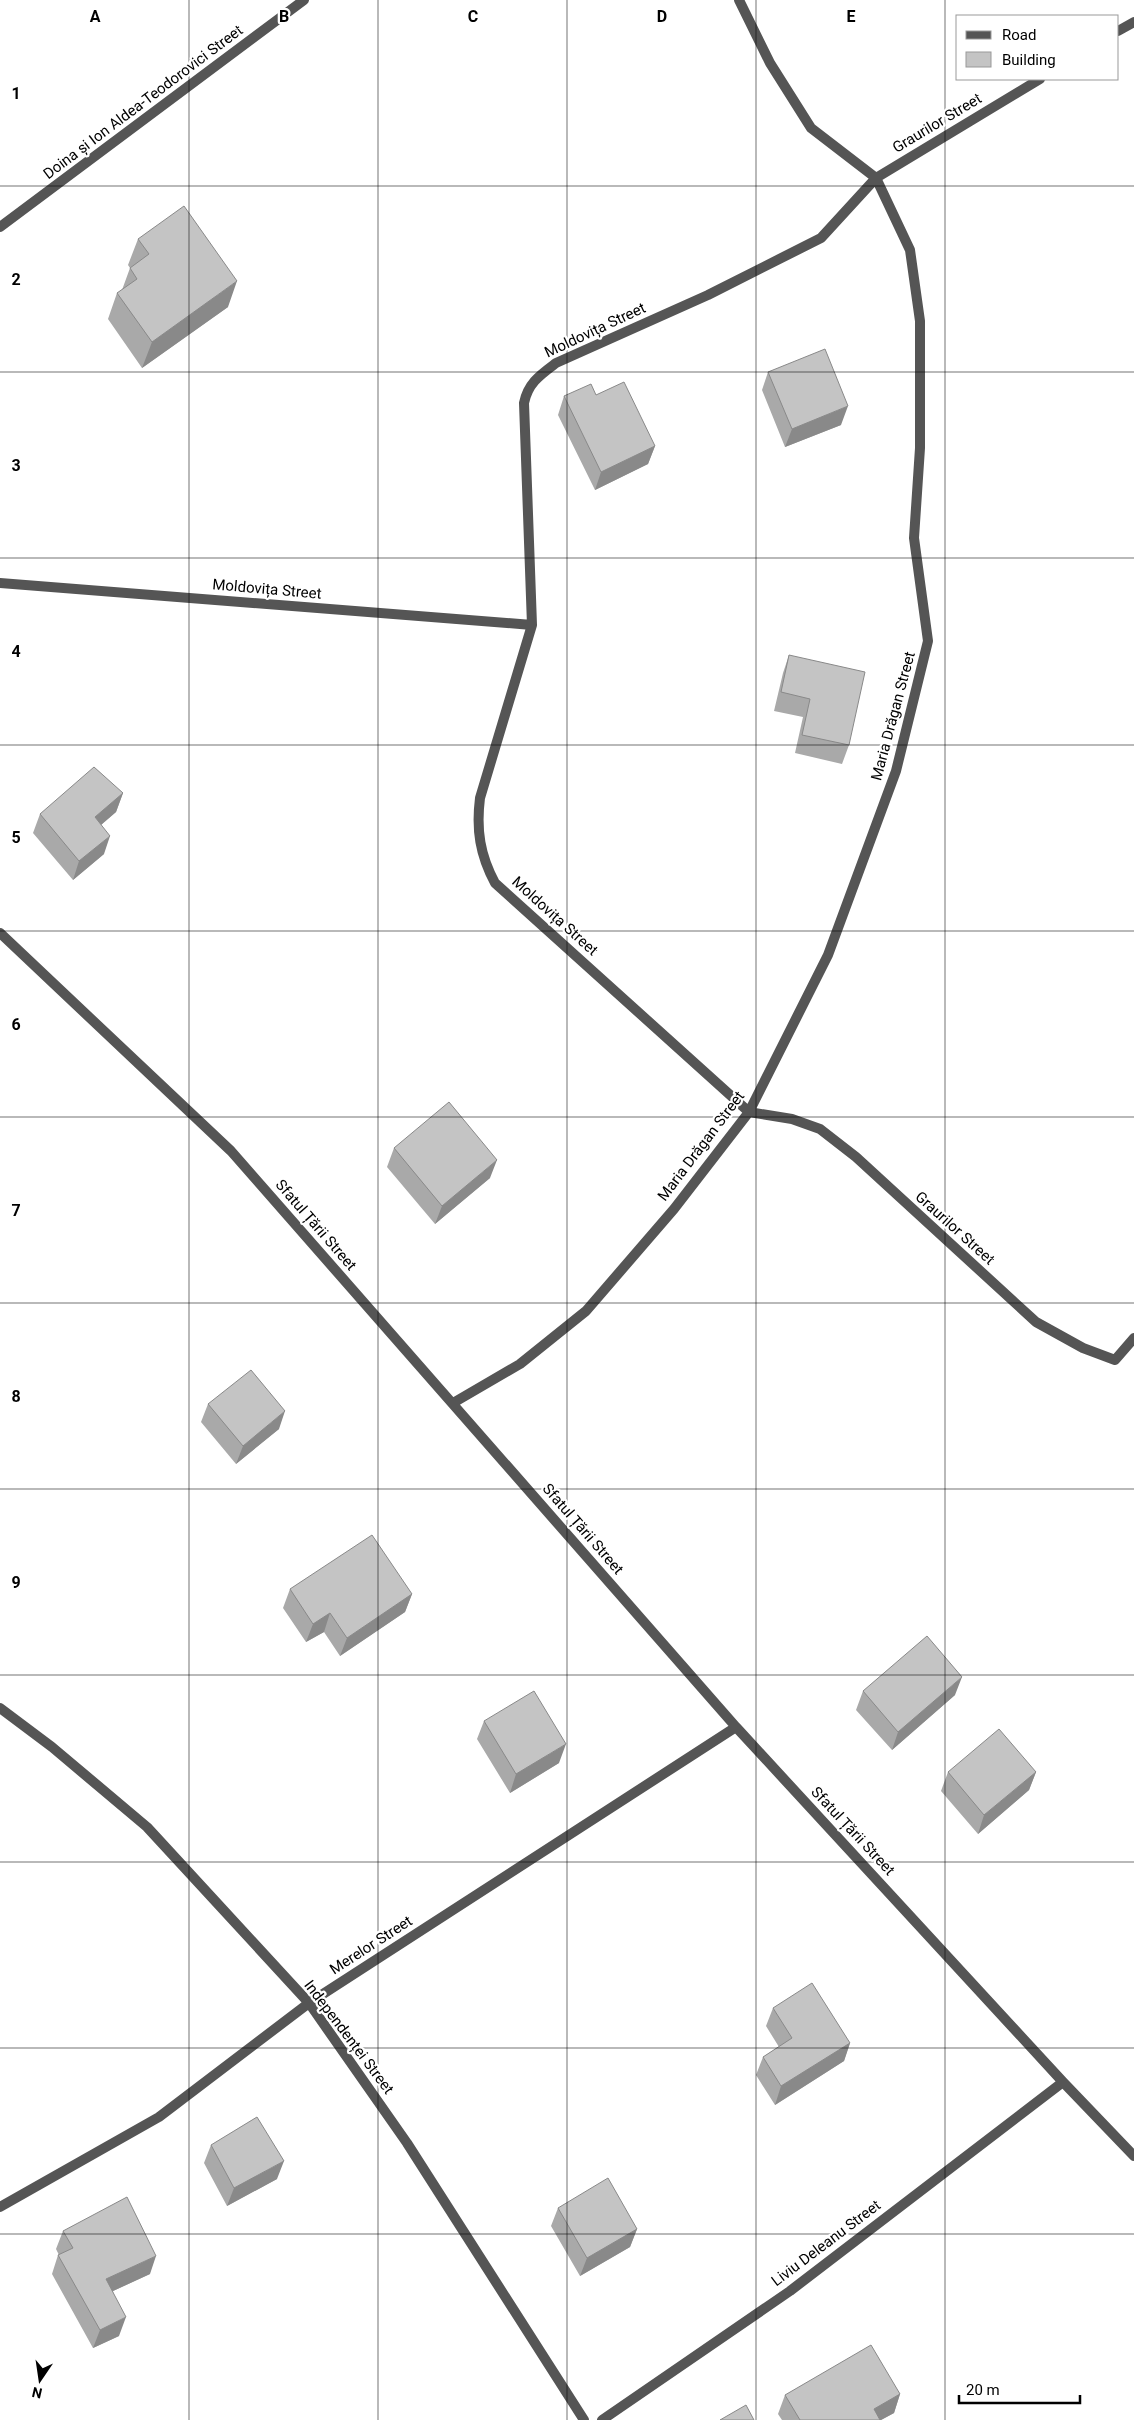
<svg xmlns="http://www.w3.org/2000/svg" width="1134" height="2420" font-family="Roboto,sans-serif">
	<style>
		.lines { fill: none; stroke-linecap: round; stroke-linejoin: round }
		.minor { stroke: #555; stroke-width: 10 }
		.wall { fill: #a9a9a9 }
		.shaded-wall { fill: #898989 }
		.building { fill: #c4c4c4; stroke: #898989 }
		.grid { fill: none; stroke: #000; stroke-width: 1; stroke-opacity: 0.55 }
		.labels { text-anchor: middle; stroke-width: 4.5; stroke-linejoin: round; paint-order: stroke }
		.street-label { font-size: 15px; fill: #000; stroke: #fff }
		.grid-label { font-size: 16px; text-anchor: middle; font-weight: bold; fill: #000; stroke: #fff; stroke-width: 4.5; stroke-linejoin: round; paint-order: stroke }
	</style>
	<rect width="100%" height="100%" fill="#fff"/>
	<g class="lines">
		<path class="minor" d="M 1118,31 L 1134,22
			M 1040,79 L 876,178 L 821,238 L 708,295 L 556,363 C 540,375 528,383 524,403 L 532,625 L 480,798 C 476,830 480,855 495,883 L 749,1112 L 792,1119 L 820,1129 L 856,1157 L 1036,1322 L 1083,1348 L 1115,1360 L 1134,1338
			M 0,227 L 304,0
			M 0,583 L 532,625
			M 0,933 L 231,1151 L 736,1727 L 1063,2082 L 1134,2156
			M 453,1403 L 520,1364 L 586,1311 L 674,1209 L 749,1112 L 828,955 L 896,771 L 928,641 L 914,538 L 920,448 L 920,321 L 910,250 L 876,178 L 811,128 L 770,63 L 739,0
			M 0,1708 L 52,1747 L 147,1827 L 309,2003 L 407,2143 L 584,2420
			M 0,2207 L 159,2117 L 309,2003 L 736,1727
			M 602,2420 L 790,2291 L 1063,2082"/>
	</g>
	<path class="wall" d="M 138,239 L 228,307 L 142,368 L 108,319 L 117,293 L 122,290 L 130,268 L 128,265 Z
		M 768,372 L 841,425 L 785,447 L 762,390 Z
		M 596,395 L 655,446 L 648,464 L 595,490 L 558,415 L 564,396 Z
		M 789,655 L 849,745 L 842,764 L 795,753 L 803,717 L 774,711 L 783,673 Z
		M 123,793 L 116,812 L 101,825 L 104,854 L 73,880 L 33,833 L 40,814 Z
		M 394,1148 L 490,1178 L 435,1224 L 387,1167 Z
		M 208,1404 L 279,1429 L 236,1464 L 201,1422 Z
		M 290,1589 L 412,1594 L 405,1612 L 340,1656 L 324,1632 L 306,1642 L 283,1608 Z
		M 863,1691 L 955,1695 L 892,1750 L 856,1710 Z
		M 484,1721 L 559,1763 L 510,1793 L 477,1739 Z
		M 948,1772 L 1036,1772 L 1029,1790 L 978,1834 L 941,1791 Z
		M 773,2008 L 850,2043 L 844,2061 L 775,2105 L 756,2075 L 763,2057 L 779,2047 L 766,2026 Z
		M 211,2145 L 277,2179 L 227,2206 L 204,2163 Z
		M 558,2208 L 637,2229 L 630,2247 L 580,2276 L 551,2226 Z
		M 63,2231 L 150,2274 L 113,2291 L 119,2336 L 93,2348 L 52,2274 L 58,2255 L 59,2255 L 56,2249 Z
		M 900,2394 L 894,2413 L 881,2420 L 782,2420 L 778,2414 L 785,2395 Z"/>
	<path class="shaded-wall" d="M 237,281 L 228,307 L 142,368 L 152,342 Z
		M 848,406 L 841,425 L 785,447 L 792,429 Z
		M 655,446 L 648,464 L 595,490 L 601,472 Z
		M 123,793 L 116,812 L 88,836 L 95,817 Z
		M 110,836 L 104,854 L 73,880 L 79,861 Z
		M 497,1160 L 490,1178 L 435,1224 L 442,1206 Z
		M 285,1411 L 279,1429 L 236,1464 L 243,1446 Z
		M 412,1594 L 405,1612 L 340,1656 L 347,1638 Z
		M 330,1613 L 324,1632 L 306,1642 L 313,1624 Z
		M 962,1677 L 955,1695 L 892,1750 L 898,1732 Z
		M 566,1744 L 559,1763 L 510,1793 L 516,1774 Z
		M 1036,1772 L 1029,1790 L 978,1834 L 984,1815 Z
		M 850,2043 L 844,2061 L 775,2105 L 781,2086 Z
		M 284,2161 L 277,2179 L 227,2206 L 234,2188 Z
		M 637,2229 L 630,2247 L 580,2276 L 587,2258 Z
		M 156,2256 L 150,2274 L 100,2297 L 106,2279 Z
		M 126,2317 L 119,2336 L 93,2348 L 100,2330 Z
		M 900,2394 L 894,2413 L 881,2420 L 870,2420 L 874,2409 Z"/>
	<path class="building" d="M 184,206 L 237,281 L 152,342 L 117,293 L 137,279 L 130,268 L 149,254 L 138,239 Z
		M 825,349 L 848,406 L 792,429 L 768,372 Z
		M 624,382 L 655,446 L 601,472 L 564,396 L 591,384 L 596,395 Z
		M 789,655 L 865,672 L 849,745 L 802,735 L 810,699 L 781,692 Z
		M 94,767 L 123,793 L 95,817 L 110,836 L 79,861 L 40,814 Z
		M 449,1102 L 497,1160 L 442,1206 L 394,1148 Z
		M 251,1370 L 285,1411 L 243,1446 L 208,1404 Z
		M 372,1535 L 412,1594 L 347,1638 L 330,1613 L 313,1624 L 290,1589 Z
		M 927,1636 L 962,1677 L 898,1732 L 863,1691 Z
		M 534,1691 L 566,1744 L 516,1774 L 484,1721 Z
		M 999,1729 L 1036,1772 L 984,1815 L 948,1772 Z
		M 812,1983 L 850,2043 L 781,2086 L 763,2057 L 792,2038 L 773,2008 Z
		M 257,2117 L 284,2161 L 234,2188 L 211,2145 Z
		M 608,2178 L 637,2229 L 587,2258 L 558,2208 Z
		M 127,2197 L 156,2256 L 106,2279 L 126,2317 L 100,2330 L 58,2255 L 73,2248 L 63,2231 Z
		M 871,2345 L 900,2394 L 874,2409 L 880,2420 L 800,2420 L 785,2395 Z
		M 746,2405 L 754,2420 L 720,2420 Z"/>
	<path class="grid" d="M 189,0 L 189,2420M 378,0 L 378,2420M 567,0 L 567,2420M 756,0 L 756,2420M 945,0 L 945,2420M 0,186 L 1134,186M 0,372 L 1134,372M 0,558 L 1134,558M 0,745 L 1134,745M 0,931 L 1134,931M 0,1117 L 1134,1117M 0,1303 L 1134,1303M 0,1489 L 1134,1489M 0,1675 L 1134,1675M 0,1862 L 1134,1862M 0,2048 L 1134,2048M 0,2234 L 1134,2234"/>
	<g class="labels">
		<g class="street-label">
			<text transform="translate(143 102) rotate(-37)" y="5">Doina și Ion Aldea-Teodorovici Street</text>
			<text transform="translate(937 123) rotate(-31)" y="5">Graurilor Street</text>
			<text transform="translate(595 330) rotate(-25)" y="5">Moldovița Street</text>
			<text transform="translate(267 589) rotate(5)" y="5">Moldovița Street</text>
			<text transform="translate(893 716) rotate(-75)" y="5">Maria Drăgan Street</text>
			<text transform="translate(555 916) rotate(42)" y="5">Moldovița Street</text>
			<text transform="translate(701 1146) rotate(-53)" y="5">Maria Drăgan Street</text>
			<text transform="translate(316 1225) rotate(49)" y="5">Sfatul Țării Street</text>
			<text transform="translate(955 1228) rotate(42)" y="5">Graurilor Street</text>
			<text transform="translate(583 1529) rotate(49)" y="5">Sfatul Țării Street</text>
			<text transform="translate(853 1831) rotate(47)" y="5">Sfatul Țării Street</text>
			<text transform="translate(371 1945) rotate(-33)" y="5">Merelor Street</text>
			<text transform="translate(349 2037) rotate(53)" y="5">Independenței Street</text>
			<text transform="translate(826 2243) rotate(-37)" y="5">Liviu Deleanu Street</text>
		</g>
	</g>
	<g class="grid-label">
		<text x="95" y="22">A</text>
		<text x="284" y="22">B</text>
		<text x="473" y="22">C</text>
		<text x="662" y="22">D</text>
		<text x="851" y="22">E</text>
		<text x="16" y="99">1</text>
		<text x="16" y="285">2</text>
		<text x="16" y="471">3</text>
		<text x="16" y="657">4</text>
		<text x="16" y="843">5</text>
		<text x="16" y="1030">6</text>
		<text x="16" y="1216">7</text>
		<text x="16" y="1402">8</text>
		<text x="16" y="1588">9</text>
	</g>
	<rect x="956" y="15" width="162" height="65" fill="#ffffff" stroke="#999999"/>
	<rect x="966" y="31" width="25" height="8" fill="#555555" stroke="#999999"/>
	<text x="1002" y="40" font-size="15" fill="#000000">Road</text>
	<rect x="966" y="52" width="25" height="15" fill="#c4c4c4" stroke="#999999"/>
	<text x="1002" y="65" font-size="15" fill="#000000">Building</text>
	<g transform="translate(40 2380) rotate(193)" stroke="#ffffff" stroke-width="4" paint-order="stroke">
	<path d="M0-4L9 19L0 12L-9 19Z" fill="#000000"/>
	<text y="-8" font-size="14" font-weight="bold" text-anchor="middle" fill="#000000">N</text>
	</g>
	<path d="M959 2395v8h121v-8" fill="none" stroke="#000000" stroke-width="2.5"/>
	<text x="966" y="2395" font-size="15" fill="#000000" stroke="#ffffff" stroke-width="4" paint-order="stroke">20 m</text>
</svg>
